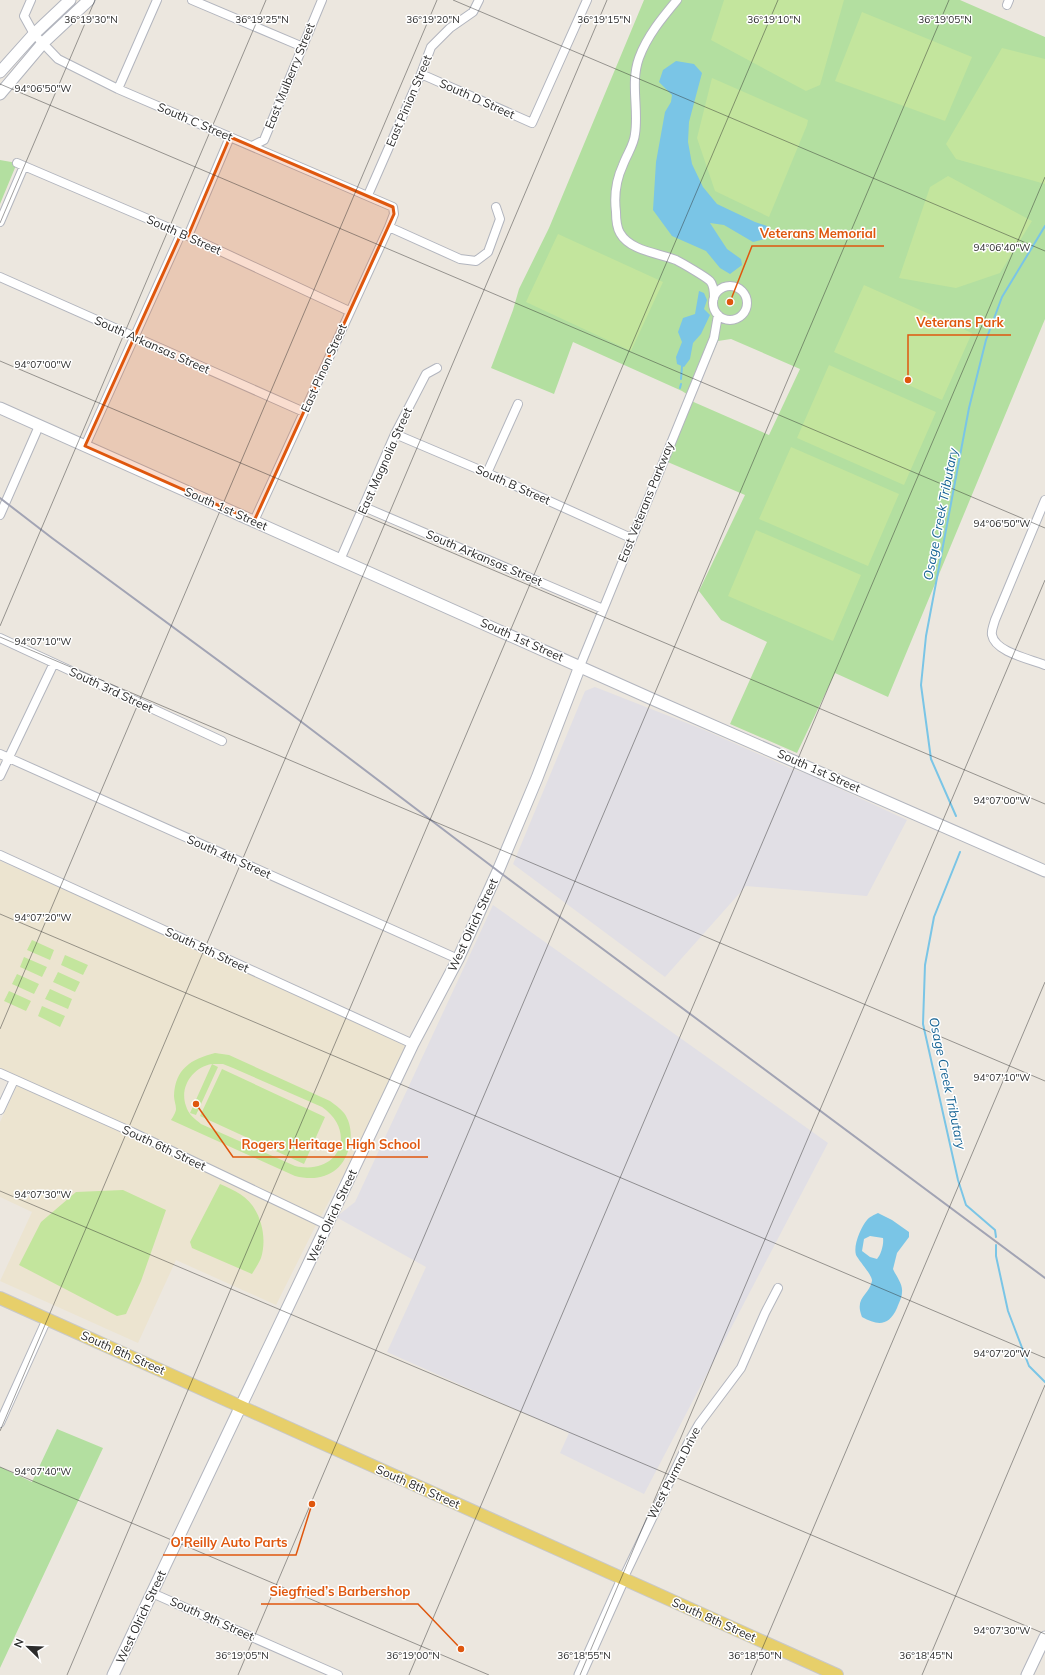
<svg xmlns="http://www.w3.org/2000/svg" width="1045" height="1675" font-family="Mulish,sans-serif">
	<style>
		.industrial { fill: #e1dfe5 }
		.education { fill: #ece4d0 }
		.green { fill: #b3dfa0 }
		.pitch { fill: #c3e59d; fill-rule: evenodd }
		.water { fill: #7ac5e6; fill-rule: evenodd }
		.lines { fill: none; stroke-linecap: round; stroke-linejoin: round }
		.stream { stroke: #7ac5e6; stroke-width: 2 }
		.street-casing { stroke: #b2b5be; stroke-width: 10 }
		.secondary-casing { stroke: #b2b5be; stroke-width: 13 }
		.primary-casing { stroke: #c8c8c8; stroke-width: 14 }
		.street { stroke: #fff; stroke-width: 8 }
		.secondary { stroke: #fff; stroke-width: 11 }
		.primary { stroke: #e7cf6a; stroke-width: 12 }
		.rail { stroke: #a2a4b4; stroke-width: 2 }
		.marked { fill: #df570e; fill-opacity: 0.2; stroke: #df570e; stroke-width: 3; stroke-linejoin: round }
		.ticks { fill: none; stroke: #2c2c2c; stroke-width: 1; stroke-opacity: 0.45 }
		.labels { text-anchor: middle; stroke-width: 3; stroke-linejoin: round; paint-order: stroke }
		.street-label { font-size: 12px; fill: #2c2c2c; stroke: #fff }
		.water-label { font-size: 13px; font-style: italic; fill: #176494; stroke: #fff }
		.ticks-label { font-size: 10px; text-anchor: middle; fill: #2c2c2c; stroke: #fff; stroke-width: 3; stroke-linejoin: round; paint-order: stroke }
		.leader { fill: none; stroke: #df570e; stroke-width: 1.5 }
		.callout-dot { fill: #df570e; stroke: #fff; stroke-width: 1.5 }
		.callout-label { font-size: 13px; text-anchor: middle; font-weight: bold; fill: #df570e; stroke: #fff; stroke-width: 3; stroke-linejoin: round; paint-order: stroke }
	</style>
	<rect width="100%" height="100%" fill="#ece7df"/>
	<path class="industrial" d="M 595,687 L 702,729 L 790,768 L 810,775 L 907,820 L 867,896 L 746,886 L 665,977 L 513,864 L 585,691 Z
		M 493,905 L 828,1143 L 644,1494 L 560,1453 L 569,1433 L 387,1352 L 426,1267 L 336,1217 L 355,1202 Z"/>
	<path class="education" d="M 0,861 L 413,1044 L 407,1058 L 314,1229 L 276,1305 L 176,1260 L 138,1343 L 0,1281 L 32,1212 L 0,1197 L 0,1122 L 17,1086 L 0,1077 Z"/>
	<path class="green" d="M 644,0 L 960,0 L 1045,37 L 1045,319 L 888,697 L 835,673 L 797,753 L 730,724 L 767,642 L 721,620 L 699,591 L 745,495 L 663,460 L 689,400 L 769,435 L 800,369 L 731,339 L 718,341 L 693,398 L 682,391 L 573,342 L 554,394 L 491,368 L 513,310 L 519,289 L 549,228 Z
		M 0,160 L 17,163 L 0,204 Z
		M 57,1429 L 103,1448 L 0,1668 L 0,1467 L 32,1482 Z"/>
	<path class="pitch" d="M 724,0 L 844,0 L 820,85 L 806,91 L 711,40 Z
		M 862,12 L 972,57 L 945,121 L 835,81 Z
		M 1002,48 L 1045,59 L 1045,184 L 956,159 L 946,144 Z
		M 712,78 L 808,120 L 807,125 L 769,217 L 715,191 L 697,138 Z
		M 948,176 L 1032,221 L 1000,273 L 956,288 L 899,278 L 930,187 Z
		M 558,234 L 663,282 L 631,351 L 526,302 Z
		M 864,285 L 972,333 L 942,400 L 834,352 Z
		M 829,365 L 936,412 L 904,485 L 797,438 Z
		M 791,447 L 899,494 L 868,566 L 759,519 Z
		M 756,530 L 861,575 L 833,641 L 728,596 Z
		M 32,940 L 54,950 L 50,960 L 27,950 Z
		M 65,955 L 88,965 L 83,975 L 61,965 Z
		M 24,957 L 47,967 L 42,977 L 20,967 Z
		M 58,972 L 80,982 L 75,992 L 53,982 Z
		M 17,974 L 39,984 L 34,994 L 12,984 Z
		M 50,989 L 72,999 L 68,1009 L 45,999 Z
		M 9,991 L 31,1001 L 26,1011 L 4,1001 Z
		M 42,1006 L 65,1016 L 60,1027 L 38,1016 Z
		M 215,1053 L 229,1055 L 330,1101 C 334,1104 340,1108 344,1113 C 350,1121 352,1133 350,1143 C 345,1172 323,1183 295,1176 L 171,1120 C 173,1117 176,1112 176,1109 C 176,1105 174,1100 174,1096 C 175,1069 191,1059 215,1053 ZM 212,1064 L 223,1064 L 233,1068 L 322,1107 C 358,1132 339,1176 295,1166 L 201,1124 C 195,1119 188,1114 186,1106 C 179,1087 193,1067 212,1064 Z
		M 212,1064 L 218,1067 L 196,1115 L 190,1113 Z
		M 222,1069 L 325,1117 L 304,1164 L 200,1116 Z
		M 220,1184 C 227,1187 234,1190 240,1194 C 260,1206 268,1236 261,1258 C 259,1263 255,1269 252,1274 L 192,1248 L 190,1242 Z
		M 123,1190 L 166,1210 L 141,1281 L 126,1314 L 117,1316 L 19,1265 L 41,1222 L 76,1192 Z"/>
	<path class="water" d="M 676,61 L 694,64 L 702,73 L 689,122 L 688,142 L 692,164 L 703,187 L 717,204 L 755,222 L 770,227 L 765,239 L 753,242 L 724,225 L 710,223 L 727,249 L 741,259 L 742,265 L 730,274 L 720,268 L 706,251 L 672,236 L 653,210 L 656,162 L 665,112 L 671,102 L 672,95 L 659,82 L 663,70 Z
		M 699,291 L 704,293 L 707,300 L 704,309 L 710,315 L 701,334 L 693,343 L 690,359 L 684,367 L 677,364 L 676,357 L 682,342 L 678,332 L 683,318 L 695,314 Z
		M 878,1213 L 892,1220 L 909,1232 L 909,1237 L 897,1253 L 893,1269 C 896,1276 903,1284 902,1292 C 902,1297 899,1303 897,1308 C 889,1326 878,1326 862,1317 C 854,1297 869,1296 872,1281 C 873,1276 859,1261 856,1255 C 853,1245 861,1227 867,1220 C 869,1217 874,1215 878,1213 ZM 870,1236 L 883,1238 C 884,1244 881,1255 877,1259 L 870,1257 L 862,1251 L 864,1239 Z"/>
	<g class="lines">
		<path class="stream" d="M 681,379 L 682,366
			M 680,388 L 681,384
			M 956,816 L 931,759 L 921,685 L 926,636 L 969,408 L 986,340 L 1002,297 L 1045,226
			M 960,852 L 934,917 L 925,965 L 923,1024 L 958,1180 L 966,1205 L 995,1230 L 996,1237
			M 996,1245 L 996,1256 L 1008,1311 L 1029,1366 L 1045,1382"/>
		<g class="street-casing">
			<path id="street" d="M 31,0 L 24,16 L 34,34 L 58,59 L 118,89 L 393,207 L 394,214 L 389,227 L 254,521
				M 192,0 L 303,47
				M 677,0 C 662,18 647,36 639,58 C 630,83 639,109 635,134 C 634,145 627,154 623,165 C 616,180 614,196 616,212 C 616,218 617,228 620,233 C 630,251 659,253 676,260 C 682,263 706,277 710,281 C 714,285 714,293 714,298
				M 1007,5 L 1009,0
				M 421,74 L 532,123 L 587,0
				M 118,89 L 157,0
				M 252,146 L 264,140 L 322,0
				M 17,163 L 188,236 L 349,311
				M 368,195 L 421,74 L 431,47 L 450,28 L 473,12 L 479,0
				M 0,222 L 24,166
				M 389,227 L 460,259 L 476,261 L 488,252 L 500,219 L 496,207
				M 188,236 L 230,137
				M 0,277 L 304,412
				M713 303a17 17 0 1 1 34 0a17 17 0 1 1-34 0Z
				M 395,434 L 487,473 L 631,538
				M 85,446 L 181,234
				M 487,473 L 518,404
				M 1045,500 L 995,620 C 994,624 991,631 992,635 C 995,652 1030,659 1045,665
				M 364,507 L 603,609
				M 0,515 L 39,426
				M 340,560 L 395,434 L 426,374 L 437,368
				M 0,638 L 222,741
				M 580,666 L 714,338 L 718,315
				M 0,754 L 458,959
				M 0,776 L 54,663
				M 0,855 L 413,1044
				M 0,1073 L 132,1132 L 327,1225
				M 0,1110 L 14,1080
				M 0,1423 L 47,1319
				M 623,1579 L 688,1443 L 699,1424 L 741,1368 L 765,1313 L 778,1288
				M 152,1593 L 338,1675"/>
		</g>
		<g class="secondary-casing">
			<path id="secondary" d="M 0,72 L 34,34 L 70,0
				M 0,94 L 43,43 L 89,0
				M 0,408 L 652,699 L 1045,871
				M 113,1675 L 413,1044 L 458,959 L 498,871 L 537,778 L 580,666
				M 580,1675 L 623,1579
				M 1027,1675 L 1045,1637"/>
		</g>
		<g class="primary-casing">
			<path id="primary" d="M 0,1298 L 837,1675"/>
		</g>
		<use href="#street" class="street"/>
		<use href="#secondary" class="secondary"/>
		<use href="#primary" class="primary"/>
		<path class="rail" d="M 0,498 L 52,538 L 291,714 L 498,871 L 1045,1278"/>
	</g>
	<path class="marked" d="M 230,137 L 393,207 L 394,214 L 254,521 L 85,446 L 181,234 L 188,236 Z"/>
	<path class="ticks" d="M 453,0 L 1045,251M 0,84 L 1045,528M 0,223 L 95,0M 0,361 L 1045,804M 0,626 L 266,0M 0,637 L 1045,1081M 0,914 L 1045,1358M 0,1029 L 437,0M 0,1191 L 1045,1634M 0,1431 L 607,0M 0,1467 L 489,1675M 67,1675 L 778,0M 238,1675 L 949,0M 409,1675 L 1045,177M 580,1675 L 1045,580M 751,1675 L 1045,982M 922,1675 L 1045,1385"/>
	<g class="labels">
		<g class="street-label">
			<text transform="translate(290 76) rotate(-68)" y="4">East Mulberry Street</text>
			<text transform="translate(477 99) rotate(24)" y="4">South D Street</text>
			<text transform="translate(409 101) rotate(-67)" y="4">East Pinion Street</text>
			<text transform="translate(195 122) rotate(23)" y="4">South C Street</text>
			<text transform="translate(184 235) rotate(24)" y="4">South B Street</text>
			<text transform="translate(152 345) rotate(24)" y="4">South Arkansas Street</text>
			<text transform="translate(324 368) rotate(-66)" y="4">East Pinon Street</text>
			<text transform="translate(385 461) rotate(-66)" y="4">East Magnolia Street</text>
			<text transform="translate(513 485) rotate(24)" y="4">South B Street</text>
			<text transform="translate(646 502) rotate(-68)" y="4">East Veterans Parkway</text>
			<text transform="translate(226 509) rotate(24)" y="4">South 1st Street</text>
			<text transform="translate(484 558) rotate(23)" y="4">South Arkansas Street</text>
			<text transform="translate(522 640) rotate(24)" y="4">South 1st Street</text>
			<text transform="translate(111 690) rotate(25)" y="4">South 3rd Street</text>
			<text transform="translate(819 771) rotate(24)" y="4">South 1st Street</text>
			<text transform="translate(229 857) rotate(24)" y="4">South 4th Street</text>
			<text transform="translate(473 925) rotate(-65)" y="4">West Olrich Street</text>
			<text transform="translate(207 950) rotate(25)" y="4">South 5th Street</text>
			<text transform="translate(164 1148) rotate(25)" y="4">South 6th Street</text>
			<text transform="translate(332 1216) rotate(-65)" y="4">West Olrich Street</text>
			<text transform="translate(123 1353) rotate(24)" y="4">South 8th Street</text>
			<text transform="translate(674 1473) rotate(-63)" y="4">West Purma Drive</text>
			<text transform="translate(418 1487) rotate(24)" y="4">South 8th Street</text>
			<text transform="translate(141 1617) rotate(-65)" y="4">West Olrich Street</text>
			<text transform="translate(212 1619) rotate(24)" y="4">South 9th Street</text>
			<text transform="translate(714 1620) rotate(24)" y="4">South 8th Street</text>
		</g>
		<g class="water-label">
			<text transform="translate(940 514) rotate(-79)" y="5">Osage Creek Tributary</text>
			<text transform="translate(948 1083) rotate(78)" y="5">Osage Creek Tributary</text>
		</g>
	</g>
	<g class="ticks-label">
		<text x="774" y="23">36°19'10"N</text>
		<text x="945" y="23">36°19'05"N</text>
		<text x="91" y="23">36°19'30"N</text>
		<text x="262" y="23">36°19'25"N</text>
		<text x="433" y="23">36°19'20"N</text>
		<text x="604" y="23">36°19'15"N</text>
		<text x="43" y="92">94°06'50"W</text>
		<text x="1002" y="251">94°06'40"W</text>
		<text x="43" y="368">94°07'00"W</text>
		<text x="1002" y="527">94°06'50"W</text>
		<text x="43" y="645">94°07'10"W</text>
		<text x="1002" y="804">94°07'00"W</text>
		<text x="43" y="921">94°07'20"W</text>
		<text x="1002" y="1081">94°07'10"W</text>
		<text x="43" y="1198">94°07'30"W</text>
		<text x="1002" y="1357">94°07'20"W</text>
		<text x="43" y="1475">94°07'40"W</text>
		<text x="1002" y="1634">94°07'30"W</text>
		<text x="242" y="1659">36°19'05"N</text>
		<text x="413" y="1659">36°19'00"N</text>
		<text x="584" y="1659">36°18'55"N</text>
		<text x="755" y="1659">36°18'50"N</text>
		<text x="926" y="1659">36°18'45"N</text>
	</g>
	<path class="leader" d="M730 302L752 246H884M908 380L908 335H1011M196 1104L233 1157H428M312 1504L296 1555H163M461 1649L418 1604H261"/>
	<g class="callout-dot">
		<circle cx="730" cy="302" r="4"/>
		<circle cx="908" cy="380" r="4"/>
		<circle cx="196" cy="1104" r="4"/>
		<circle cx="312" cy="1504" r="4"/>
		<circle cx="461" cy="1649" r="4"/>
	</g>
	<g class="callout-label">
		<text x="818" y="238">Veterans Memorial</text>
		<text x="960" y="327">Veterans Park</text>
		<text x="331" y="1149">Rogers Heritage High School</text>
		<text x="229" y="1547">O'Reilly Auto Parts</text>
		<text x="340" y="1596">Siegfried’s Barbershop</text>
	</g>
	<g transform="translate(28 1647) rotate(293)" stroke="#ffffff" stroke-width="3" paint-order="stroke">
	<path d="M0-3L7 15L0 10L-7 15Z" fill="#2c2c2c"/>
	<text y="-6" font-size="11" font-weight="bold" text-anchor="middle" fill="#2c2c2c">N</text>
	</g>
</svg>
